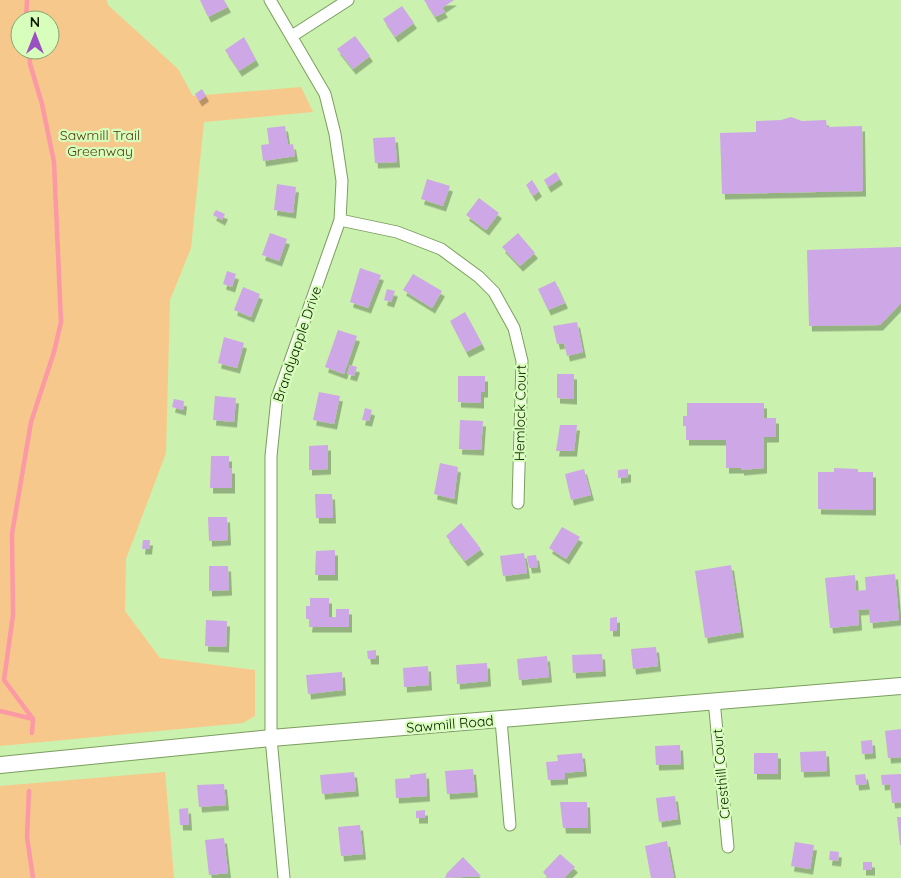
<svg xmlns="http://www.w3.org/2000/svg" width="901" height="878" font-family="Quicksand,sans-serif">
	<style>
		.green { fill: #f7c88b; fill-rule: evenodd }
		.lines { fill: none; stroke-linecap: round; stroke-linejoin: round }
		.stream { stroke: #fb99a4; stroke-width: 4.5 }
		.building { fill: #cea7e6; filter: url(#shadow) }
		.street-casing { stroke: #7b9e5f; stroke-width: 13 }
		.secondary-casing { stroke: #7b9e5f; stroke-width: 18 }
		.street { stroke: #fff; stroke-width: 11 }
		.secondary { stroke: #fff; stroke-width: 16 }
		.labels { text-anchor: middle; stroke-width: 4.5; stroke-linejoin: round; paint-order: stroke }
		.park-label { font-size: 14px; fill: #543c1a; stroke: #d7ffbb }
		.street-label { font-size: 14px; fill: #0e1b03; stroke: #d7ffbb }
	</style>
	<defs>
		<filter id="shadow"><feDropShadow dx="3" dy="5.5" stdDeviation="0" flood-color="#0004"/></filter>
	</defs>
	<rect width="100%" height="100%" fill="#caf1ae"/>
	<path class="green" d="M 0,0 L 107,0 L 108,5 L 178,69 L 193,96 L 301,87 L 313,112 L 204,122 L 191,248 L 170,300 L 166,453 L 126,559 L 125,611 L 160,658 L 255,670 L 255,716 L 243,723 L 0,746 ZM 20,20 L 50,20 L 50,50 L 20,50 Z
		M 165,772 L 174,878 L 0,878 L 0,786 Z"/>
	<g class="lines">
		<path class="stream" d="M 26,20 L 27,0
			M 29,50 L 30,64 L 42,104 L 54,162 L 61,322 L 54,352 L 31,422 L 12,534 L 13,615 L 4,680 L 33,719 L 32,733
			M 0,711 L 33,719
			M 29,791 L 27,837 L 33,878"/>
	</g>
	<path class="building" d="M 200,0 L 224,0 L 228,7 L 208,17 Z
		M 424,0 L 454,0 L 442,8 L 445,12 L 435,17 Z
		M 402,6 L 414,23 L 395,37 L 383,19 Z
		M 355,36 L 370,56 L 353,69 L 337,49 Z
		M 244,37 L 256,60 L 239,71 L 225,50 Z
		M 202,89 L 206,96 L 199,101 L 195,94 Z
		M 791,117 L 802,121 L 826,120 L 827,127 L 862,126 L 863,191 L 722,194 L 720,133 L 756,132 L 756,121 L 781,120 Z
		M 285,126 L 288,145 L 293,144 L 295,156 L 263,161 L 261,145 L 269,144 L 267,128 Z
		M 395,137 L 397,162 L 375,163 L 373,138 Z
		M 556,172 L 560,179 L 548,187 L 544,180 Z
		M 427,179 L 450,186 L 443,206 L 421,199 Z
		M 532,180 L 539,191 L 533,196 L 526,185 Z
		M 277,184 L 296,187 L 293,213 L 274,210 Z
		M 479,198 L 499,213 L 486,230 L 466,215 Z
		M 216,210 L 225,214 L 222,220 L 213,215 Z
		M 270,233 L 287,239 L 279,261 L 262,255 Z
		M 518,233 L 535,253 L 520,266 L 502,247 Z
		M 901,247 L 901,303 L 880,325 L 809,326 L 807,250 Z
		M 360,268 L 381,275 L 368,308 L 350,302 Z
		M 227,271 L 236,274 L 232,287 L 223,284 Z
		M 413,274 L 442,291 L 432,308 L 403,290 Z
		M 555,281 L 565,303 L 548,310 L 538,289 Z
		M 243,287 L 260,294 L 251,317 L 234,310 Z
		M 387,289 L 395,291 L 391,302 L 384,300 Z
		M 465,312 L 482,344 L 466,352 L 450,321 Z
		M 577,322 L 583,352 L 567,356 L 564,343 L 557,344 L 553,326 Z
		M 338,330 L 357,336 L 344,374 L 325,367 Z
		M 224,337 L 244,343 L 237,368 L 218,363 Z
		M 350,365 L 357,367 L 354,376 L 347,374 Z
		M 557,374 L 574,374 L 574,399 L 557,398 Z
		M 458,376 L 485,376 L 485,392 L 481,392 L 481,403 L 458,402 Z
		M 319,392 L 340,396 L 334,424 L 313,420 Z
		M 215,396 L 236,398 L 234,422 L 213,420 Z
		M 174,399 L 184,401 L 183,410 L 172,407 Z
		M 687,403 L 764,403 L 764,418 L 776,418 L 776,437 L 764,437 L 764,468 L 741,470 L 741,468 L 726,468 L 726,440 L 686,440 L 686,426 L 683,426 L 683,416 L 687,416 Z
		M 365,408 L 372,410 L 369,421 L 362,420 Z
		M 460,420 L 483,421 L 481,450 L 459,449 Z
		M 560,425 L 577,425 L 574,451 L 556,451 Z
		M 328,445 L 328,469 L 309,470 L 309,446 Z
		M 211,456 L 229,456 L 229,468 L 232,468 L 232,488 L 210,488 Z
		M 440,463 L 458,467 L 454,499 L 434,494 Z
		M 834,468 L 858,469 L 858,472 L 873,472 L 873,510 L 818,509 L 818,472 L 834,472 Z
		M 584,469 L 591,495 L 571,500 L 565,474 Z
		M 628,469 L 628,477 L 618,478 L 618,470 Z
		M 315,494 L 332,494 L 333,518 L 316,518 Z
		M 208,517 L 227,517 L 228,540 L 209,541 Z
		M 461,523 L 481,549 L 465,561 L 446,536 Z
		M 562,527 L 580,537 L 566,559 L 549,548 Z
		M 143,540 L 150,540 L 149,549 L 142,549 Z
		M 335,550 L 335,575 L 315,575 L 316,551 Z
		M 524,553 L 527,573 L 503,576 L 500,556 Z
		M 536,555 L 538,567 L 529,568 L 527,556 Z
		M 731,565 L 741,632 L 705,638 L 695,571 Z
		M 209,566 L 228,566 L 229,590 L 209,591 Z
		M 895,574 L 899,620 L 870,623 L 869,609 L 858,610 L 859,625 L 830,628 L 825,578 L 855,575 L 856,591 L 866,590 L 865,577 Z
		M 310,598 L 329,598 L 329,617 L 336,617 L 336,609 L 349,609 L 349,627 L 309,627 L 310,619 L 306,619 L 306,606 L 310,606 Z
		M 617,617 L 617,631 L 610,631 L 610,618 Z
		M 206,620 L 227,621 L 226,647 L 205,646 Z
		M 656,647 L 658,666 L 633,669 L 631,649 Z
		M 376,650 L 376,659 L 368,659 L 367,651 Z
		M 602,654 L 603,671 L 573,673 L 572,655 Z
		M 547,656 L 549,677 L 519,680 L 517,659 Z
		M 487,663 L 488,681 L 457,684 L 456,665 Z
		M 428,666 L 429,685 L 404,687 L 403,668 Z
		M 342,672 L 343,690 L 308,694 L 306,675 Z
		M 901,729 L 901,757 L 888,758 L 885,731 Z
		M 872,740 L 873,753 L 862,754 L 861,741 Z
		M 680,745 L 681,764 L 656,765 L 655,746 Z
		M 826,751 L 827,771 L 801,772 L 800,752 Z
		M 582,753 L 584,771 L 565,773 L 565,779 L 548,780 L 546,762 L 558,761 L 557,755 Z
		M 754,753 L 778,753 L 778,774 L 754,774 Z
		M 473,769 L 475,792 L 447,794 L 445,771 Z
		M 354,772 L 356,791 L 322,794 L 320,775 Z
		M 426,773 L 427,796 L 396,798 L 395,779 L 410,778 L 410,775 Z
		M 865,774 L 867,784 L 856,785 L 855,775 Z
		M 901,774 L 901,802 L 892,803 L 890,784 L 882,785 L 881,775 Z
		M 224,784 L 226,805 L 199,807 L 197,785 Z
		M 675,796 L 678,819 L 659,822 L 656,798 Z
		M 560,802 L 587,802 L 588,828 L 563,828 Z
		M 188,808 L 189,825 L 180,825 L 179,809 Z
		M 425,810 L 425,818 L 416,818 L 416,811 Z
		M 897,817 L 901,817 L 901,845 L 900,845 Z
		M 360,825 L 363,854 L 341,856 L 338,827 Z
		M 224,838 L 228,873 L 209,875 L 205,840 Z
		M 667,841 L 674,878 L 651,878 L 645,846 Z
		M 795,842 L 814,845 L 810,869 L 791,866 Z
		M 830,851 L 839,852 L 838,861 L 829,860 Z
		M 560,854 L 575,867 L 564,878 L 548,878 L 543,872 Z
		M 463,857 L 481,876 L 445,878 L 447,873 Z
		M 863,862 L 872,862 L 872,870 L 863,870 Z"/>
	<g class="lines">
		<g class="street-casing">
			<path id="street" d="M 270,0 L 325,94 L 335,134 L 342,181 L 340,220 L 277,398 L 271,456 L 271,738 L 284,878
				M 292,36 L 348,0
				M 340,220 L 397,232 L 441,249 L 479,277 L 494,292 L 514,328 L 522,361 L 518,503
				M 714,700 L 728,847
				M 501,720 L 510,825"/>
		</g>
		<g class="secondary-casing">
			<path id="secondary" d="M 0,765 L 271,738 L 901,686"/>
		</g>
		<use href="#street" class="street"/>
		<use href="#secondary" class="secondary"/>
	</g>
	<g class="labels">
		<g class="park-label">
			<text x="100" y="140">Sawmill Trail<tspan x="100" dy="16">Greenway</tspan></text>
		</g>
		<g class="street-label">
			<text transform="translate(297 344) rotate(-71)" y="5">Brandyapple Drive</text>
			<text transform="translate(520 413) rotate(-89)" y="5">Hemlock Court</text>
			<text transform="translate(450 724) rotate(-5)" y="5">Sawmill Road</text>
			<text transform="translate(721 774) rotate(-95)" y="5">Cresthill Court</text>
		</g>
	</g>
	<g transform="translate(35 35)"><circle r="24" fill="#d7ffbb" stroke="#87a471"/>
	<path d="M0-4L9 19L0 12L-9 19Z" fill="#9b50c2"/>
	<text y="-8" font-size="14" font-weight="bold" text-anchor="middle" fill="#0e1b03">N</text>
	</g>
</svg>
